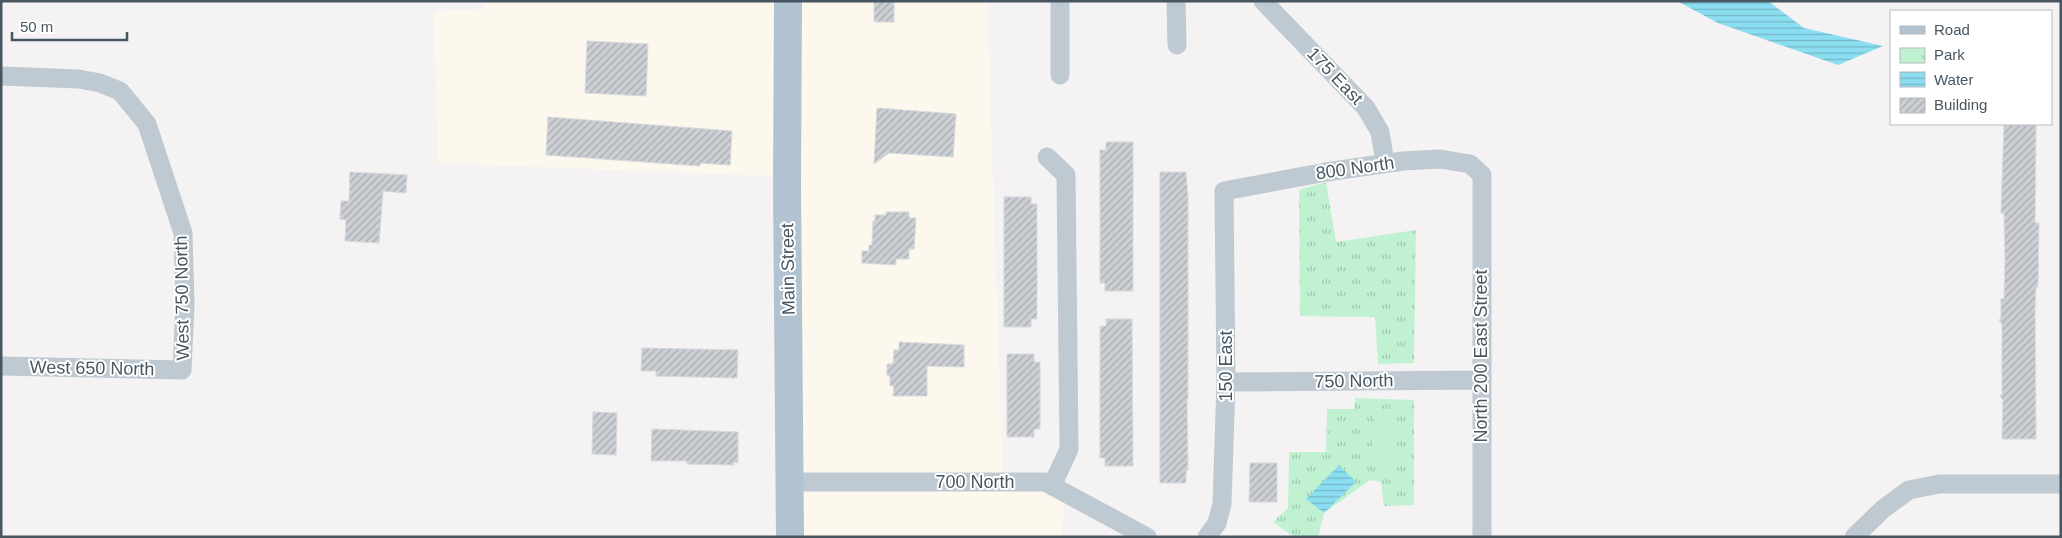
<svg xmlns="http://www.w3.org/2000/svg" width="2062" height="538" font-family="Helvetica,sans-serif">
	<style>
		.commercial { fill: #fdf8ed }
		.park { fill: url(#park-tufts) }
		.pitch { fill: #c0f2d2 }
		.water { fill: url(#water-rules) }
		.building { fill: url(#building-hatch); stroke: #d6d8dd }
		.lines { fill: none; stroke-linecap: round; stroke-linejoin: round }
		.street { stroke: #bfc9d2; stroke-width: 19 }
		.primary { stroke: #b1c2d1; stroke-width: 28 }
		.labels { text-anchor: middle; stroke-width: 4; stroke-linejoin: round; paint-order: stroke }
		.street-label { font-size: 18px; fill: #485661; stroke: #fff }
	</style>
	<defs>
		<pattern id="park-tufts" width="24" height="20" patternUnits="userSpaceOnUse" patternTransform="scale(1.25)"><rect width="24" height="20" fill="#c0f2d2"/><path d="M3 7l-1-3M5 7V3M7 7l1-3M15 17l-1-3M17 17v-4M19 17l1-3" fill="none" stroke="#9ec7ae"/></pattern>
		<pattern id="water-rules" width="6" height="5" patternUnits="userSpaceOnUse" patternTransform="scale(1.25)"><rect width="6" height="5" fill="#8bdef1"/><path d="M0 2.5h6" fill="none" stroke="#74b7c7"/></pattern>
		<pattern id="building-hatch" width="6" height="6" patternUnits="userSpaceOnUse" patternTransform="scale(1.25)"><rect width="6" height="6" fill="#cccfd4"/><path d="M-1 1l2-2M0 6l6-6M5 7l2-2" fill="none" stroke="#a8abaf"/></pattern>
	</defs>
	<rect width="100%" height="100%" fill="#f4f2f2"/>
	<path class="commercial" d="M 484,1 L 987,1 L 1003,482 L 1065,493 L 1062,537 L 789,537 L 787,177 L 438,163 L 434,11 L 484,9 Z"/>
	<path class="park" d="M 1326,182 L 1336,242 L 1416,230 L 1414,363 L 1378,364 L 1375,317 L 1300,316 L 1299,190 Z
		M 1355,398 L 1414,400 L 1414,505 L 1384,506 L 1381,482 L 1370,480 L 1324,513 L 1318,537 L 1294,537 L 1273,522 L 1288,508 L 1289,452 L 1326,452 L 1327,409 L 1354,409 Z"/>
	<path class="pitch" d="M 1374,415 L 1394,415 L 1393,460 L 1373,459 Z"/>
	<path class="water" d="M 1677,1 L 1768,1 L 1804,28 L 1883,46 L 1838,65 L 1718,23 Z
		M 1339,465 L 1356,482 L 1324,513 L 1306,499 Z"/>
	<path class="building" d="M 874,1 L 894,1 L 894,22 L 874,22 Z
		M 587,41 L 648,44 L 646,96 L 585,93 Z
		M 877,108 L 956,114 L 953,157 L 889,153 L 874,164 Z
		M 548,117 L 732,131 L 730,165 L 700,163 L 700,166 L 546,155 Z
		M 2004,124 L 2036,125 L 2035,223 L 2039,223 L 2038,287 L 2036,287 L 2035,309 L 2036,439 L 2002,439 L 2003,400 L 2000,396 L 2002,394 L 2002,324 L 1999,320 L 2001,318 L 2001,299 L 2004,299 L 2005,262 L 2004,213 L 2001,213 Z
		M 1106,142 L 1133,142 L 1133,291 L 1105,291 L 1105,283 L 1100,283 L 1100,150 L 1106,150 Z
		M 350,172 L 407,175 L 406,193 L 383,191 L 379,243 L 345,241 L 346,220 L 340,219 L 341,201 L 349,201 Z
		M 1160,172 L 1186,172 L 1188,197 L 1188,399 L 1187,399 L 1188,470 L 1186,470 L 1186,483 L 1160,483 Z
		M 1004,197 L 1031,197 L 1031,204 L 1037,204 L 1037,319 L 1031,319 L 1031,327 L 1004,327 Z
		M 886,212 L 909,212 L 909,218 L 916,218 L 914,249 L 909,249 L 909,259 L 896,259 L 896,265 L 862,263 L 862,251 L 869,251 L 869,245 L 872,245 L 873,221 L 875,221 L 875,215 L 886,215 Z
		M 1106,319 L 1132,319 L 1133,466 L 1105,466 L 1105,458 L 1100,458 L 1100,326 L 1106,326 Z
		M 899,342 L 964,345 L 964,367 L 927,366 L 927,396 L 893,396 L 894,386 L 890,386 L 890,376 L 887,375 L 887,364 L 893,364 L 894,350 L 899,350 Z
		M 642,348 L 738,350 L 737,378 L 656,376 L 656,371 L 641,371 Z
		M 1007,354 L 1034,354 L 1034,362 L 1040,362 L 1040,429 L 1034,429 L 1034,437 L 1007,437 Z
		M 593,412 L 617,413 L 616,455 L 592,454 Z
		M 652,429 L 738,432 L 738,463 L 734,462 L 734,465 L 687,464 L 687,461 L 651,461 Z
		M 1250,463 L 1277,463 L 1277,502 L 1249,502 Z"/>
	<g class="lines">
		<path class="street" d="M 1176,1 L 1177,45
			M 1263,1 L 1366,108 L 1380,132 L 1385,163
			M 1060,75 L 1060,1
			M 1,76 L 79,79 L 100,83 L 120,91 L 147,124 L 183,233 L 185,304 L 182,370 L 1,366
			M 1047,157 L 1066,175 L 1069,449 L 1052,486
			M 1226,382 L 1481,380
			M 790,482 L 1045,482 L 1147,537
			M 1207,537 L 1217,523 L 1222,504 L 1226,382 L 1224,191 L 1326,172 L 1403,161 L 1440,159 L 1470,164 L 1482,175 L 1482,537
			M 1854,537 L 1883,509 L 1909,490 L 1939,484 L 2061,484"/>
		<path class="primary" d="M 788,1 L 787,185 L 790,537"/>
	</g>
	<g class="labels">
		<g class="street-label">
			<text transform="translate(1335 76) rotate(46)" y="6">175 East</text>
			<text transform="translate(1355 168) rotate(-8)" y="6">800 North</text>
			<text transform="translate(788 269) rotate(-91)" y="6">Main Street</text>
			<text transform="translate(182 298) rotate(-91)" y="6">West 750 North</text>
			<text transform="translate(1481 356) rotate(-90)" y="6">North 200 East Street</text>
			<text transform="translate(1226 366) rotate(-90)" y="6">150 East</text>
			<text transform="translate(92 368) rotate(1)" y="6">West 650 North</text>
			<text transform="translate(1354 381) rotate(-1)" y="6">750 North</text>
			<text x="975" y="488">700 North</text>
		</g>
	</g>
	<rect width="2062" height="538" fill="none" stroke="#485661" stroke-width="5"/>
	<rect x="1890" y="10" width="162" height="115" fill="#ffffff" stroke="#b6bbc0"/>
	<rect x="1900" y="26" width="25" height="8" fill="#b1c2d1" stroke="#b6bbc0"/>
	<text x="1934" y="35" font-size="15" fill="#485661">Road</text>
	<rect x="1900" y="48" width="25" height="15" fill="url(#park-tufts)" stroke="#b6bbc0"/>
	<text x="1934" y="60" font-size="15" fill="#485661">Park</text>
	<rect x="1900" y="72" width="25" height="15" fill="url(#water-rules)" stroke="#b6bbc0"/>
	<text x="1934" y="85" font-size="15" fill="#485661">Water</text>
	<rect x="1900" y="98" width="25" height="15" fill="url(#building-hatch)" stroke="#b6bbc0"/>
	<text x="1934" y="110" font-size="15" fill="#485661">Building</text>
	<path d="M12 32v8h115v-8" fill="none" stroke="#485661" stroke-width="2.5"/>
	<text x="20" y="32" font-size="15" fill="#485661" stroke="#ffffff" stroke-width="4" paint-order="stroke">50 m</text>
</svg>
